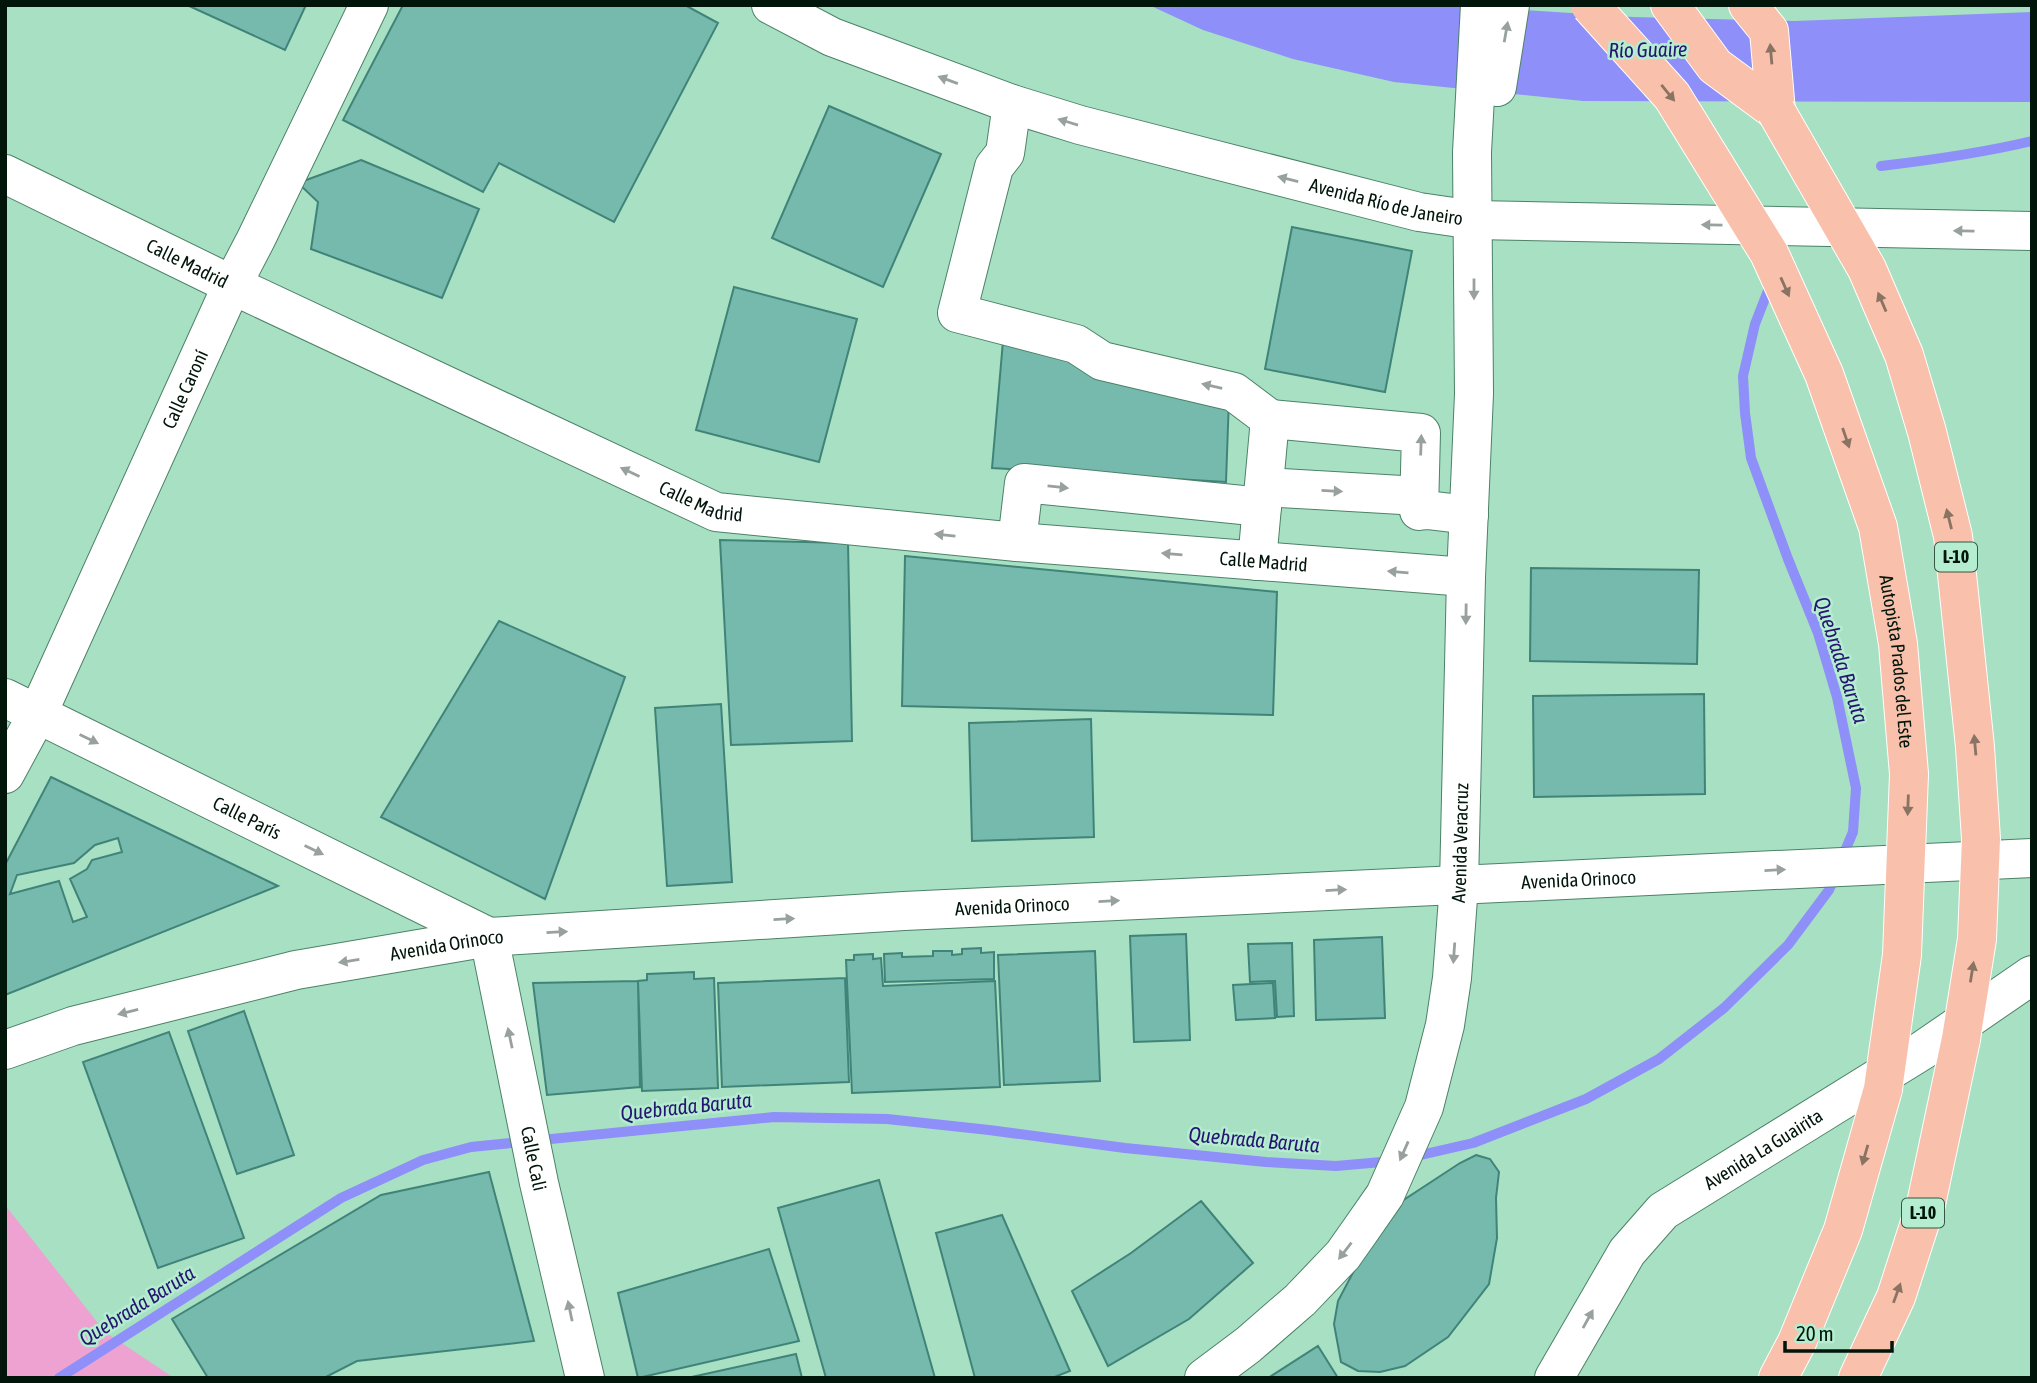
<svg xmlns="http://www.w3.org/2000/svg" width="2037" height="1383" font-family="'Asap Condensed',sans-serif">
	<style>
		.green { fill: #eda2d2 }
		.water { fill: #8e8ff8 }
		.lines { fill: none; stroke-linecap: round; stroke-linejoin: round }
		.stream { stroke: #8e8ff8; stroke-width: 10 }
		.building { fill: #76baad; stroke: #408479; stroke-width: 2; fill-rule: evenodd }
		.minor-casing { stroke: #4c8267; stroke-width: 40 }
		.highway-casing { stroke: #fff; stroke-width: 40 }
		.minor { stroke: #fff; stroke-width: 38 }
		.highway { stroke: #f9c0ab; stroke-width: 38 }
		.highway-bridge-casing { stroke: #fff; stroke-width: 40; stroke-linecap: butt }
		.highway-bridge { stroke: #f9c0ab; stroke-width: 38 }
		.oneway { fill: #99a19d }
		.oneway2 { fill: #897363 }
		.labels { text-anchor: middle; stroke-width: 5; stroke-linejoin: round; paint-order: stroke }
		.shield { fill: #b4edcf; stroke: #375646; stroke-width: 2 }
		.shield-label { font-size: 18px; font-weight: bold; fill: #01150b }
		.street-label { font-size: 19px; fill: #01150b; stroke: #b4edcf }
		.water-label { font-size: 21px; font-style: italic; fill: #261570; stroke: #b4edcf }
	</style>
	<rect width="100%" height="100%" fill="#a7e0c2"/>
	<path class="green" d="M 5,1205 L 105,1332 L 174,1378 L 5,1378 Z"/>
	<path class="water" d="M 1149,5 L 1446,5 L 1633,17 L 1795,21 L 2032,12 L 2032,102 L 1583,101 L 1394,82 L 1293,59 L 1203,30 Z"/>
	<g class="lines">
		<path class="stream" d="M 1881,166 C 1932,160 1982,153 2032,141
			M 1771,283 L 1755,324 L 1743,376 L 1745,413 L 1751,458 L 1788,559 L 1818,633 L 1837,697 L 1856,788 L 1853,832 L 1842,858
			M 1412,1157 L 1473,1143 L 1586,1099 L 1659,1059 L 1724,1008 L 1788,945 L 1829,890 L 1835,876
			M 59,1378 L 341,1198 L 423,1160 L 471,1147 L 774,1117 L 887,1119 L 989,1130 L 1125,1148 L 1266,1162 L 1336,1166 L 1393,1161"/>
	</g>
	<path class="building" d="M 187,5 L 306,5 L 285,50 Z
		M 403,5 L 685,5 L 718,23 L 614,222 L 499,163 L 483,192 L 343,120 Z
		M 829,106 L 941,154 L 883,287 L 772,238 Z
		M 361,160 L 479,209 L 442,298 L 311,249 L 318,202 L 298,183 Z
		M 1292,227 L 1412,251 L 1385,392 L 1265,369 Z
		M 734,287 L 857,319 L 819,462 L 696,430 Z
		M 1003,341 L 1229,398 L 1226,482 L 992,468 Z
		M 720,540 L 848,543 L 852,741 L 731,745 Z
		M 905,556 L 1277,592 L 1273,715 L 902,706 Z
		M 1531,568 L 1699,570 L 1697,664 L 1530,661 Z
		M 499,621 L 625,677 L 545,899 L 381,817 Z
		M 1704,694 L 1705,794 L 1534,797 L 1533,696 Z
		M 721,704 L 732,882 L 667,886 L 655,708 Z
		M 1091,719 L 1094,837 L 972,841 L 969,723 Z
		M 51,777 L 278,886 L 5,995 L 5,865 ZM 118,838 L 122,852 L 92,860 L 87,869 L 70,879 L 87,917 L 73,922 L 59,881 L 10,894 L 17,875 L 74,863 L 95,845 Z
		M 1186,934 L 1190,1040 L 1134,1042 L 1130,936 Z
		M 1382,937 L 1385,1018 L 1316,1020 L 1314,940 Z
		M 1292,943 L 1294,1016 L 1277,1017 L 1275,981 L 1250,982 L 1248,944 Z
		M 981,948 L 981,953 L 994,952 L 994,979 L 885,982 L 884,954 L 902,953 L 902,957 L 933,956 L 933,951 L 952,951 L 952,955 L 962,954 L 962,949 Z
		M 1095,951 L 1100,1081 L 1004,1085 L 998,955 Z
		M 873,954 L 873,959 L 881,958 L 883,986 L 995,981 L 1000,1087 L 852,1093 L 846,960 L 854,960 L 854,955 Z
		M 694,972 L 694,979 L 714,978 L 718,1088 L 642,1091 L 638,981 L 647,980 L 647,974 Z
		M 845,978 L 849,1082 L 722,1087 L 718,983 Z
		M 638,981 L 640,1087 L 547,1095 L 533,983 Z
		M 1273,983 L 1275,1018 L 1236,1020 L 1233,985 Z
		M 244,1011 L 294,1155 L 237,1174 L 188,1031 Z
		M 169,1032 L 244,1238 L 158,1268 L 83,1062 Z
		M 1476,1155 L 1490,1159 L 1499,1172 L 1496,1198 L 1497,1238 L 1489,1284 L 1448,1337 L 1405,1366 L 1380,1372 L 1358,1371 L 1341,1362 L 1334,1324 L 1338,1301 L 1366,1248 L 1396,1205 L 1460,1163 Z
		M 489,1172 L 534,1341 L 357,1361 L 324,1378 L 208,1378 L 172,1319 L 381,1195 Z
		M 879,1180 L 935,1378 L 826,1378 L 778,1208 Z
		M 1201,1201 L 1253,1263 L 1189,1319 L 1108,1366 L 1072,1291 L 1131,1253 Z
		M 1002,1215 L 1070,1371 L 1052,1378 L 975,1378 L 936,1233 Z
		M 769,1249 L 799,1341 L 638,1378 L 618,1293 Z
		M 1318,1346 L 1338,1378 L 1268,1378 Z
		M 796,1354 L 802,1378 L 687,1378 Z"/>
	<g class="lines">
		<g class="minor-casing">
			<g id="minor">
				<path id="s1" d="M 771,5 L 832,37 L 1012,104 L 1080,125 L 1419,212 L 1474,220 L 2032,231"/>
				<path d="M 1497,87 L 1510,5"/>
				<path d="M 1012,104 L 1005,153 L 994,167 L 957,313 L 1076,344 L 1102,361 L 1234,392 L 1270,419"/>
				<path id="s2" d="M 5,174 L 232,285 L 716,512 L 1017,542 L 1466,577"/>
				<path d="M 1264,487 L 1419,496"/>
				<path d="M 1017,542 L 1024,483 L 1262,507"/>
				<path d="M 1257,561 L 1270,419 L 1421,433 L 1419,511 L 1427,510 L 1469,515"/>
				<path id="s3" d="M 5,698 L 489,937"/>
				<path id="s4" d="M 5,774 L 38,713 L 232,285 L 256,239 L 369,5"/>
				<path id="s5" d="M 489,937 L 539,1183 L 585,1378"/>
				<path id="s6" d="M 5,1050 L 73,1026 L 296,970 L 489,937 L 904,911 L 2032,858"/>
				<path id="s7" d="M 1204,1378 L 1248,1345 L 1300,1300 L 1343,1255 L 1362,1228 L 1385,1195 L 1424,1107 L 1445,1025 L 1452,978 L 1459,885 L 1466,577 L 1474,394 L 1472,152 L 1480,5"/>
				<path id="s8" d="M 1554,1378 L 1627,1252 L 1663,1211 L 1923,1050 L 2032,975"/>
			</g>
		</g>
		<g class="highway-casing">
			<path id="highway" d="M 1670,5 L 1715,66 L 1776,111
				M 1748,5 L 1769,31 L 1776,111
				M 1778,1378 L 1797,1342 L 1843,1230 L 1883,1089
				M 1858,1378 L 1896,1297 L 1926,1204 L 1961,1039"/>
		</g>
		<use href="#minor" class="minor"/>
		<use href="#highway" class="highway"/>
		<g class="highway-bridge-casing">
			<g id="highway-bridge">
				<path id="s9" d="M 1590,5 L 1672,96 L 1769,253 L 1824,374 L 1878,527 L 1898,644 L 1909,774 L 1902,955 L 1883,1089"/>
				<path d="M 1776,111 L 1867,269 L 1904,355 L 1927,432 L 1953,536 L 1975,747 L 1981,839 L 1977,939 L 1961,1039"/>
			</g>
		</g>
		<use href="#highway-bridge" class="highway-bridge"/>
	</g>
	<defs><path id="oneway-solid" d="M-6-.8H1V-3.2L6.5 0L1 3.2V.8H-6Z" transform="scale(1.75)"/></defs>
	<g class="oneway">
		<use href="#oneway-solid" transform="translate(1506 32) rotate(-80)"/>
		<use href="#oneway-solid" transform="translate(948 80) rotate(-160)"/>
		<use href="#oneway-solid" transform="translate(1068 122) rotate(-163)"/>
		<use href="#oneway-solid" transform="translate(1288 179) rotate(-166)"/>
		<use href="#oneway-solid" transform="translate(1712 225) rotate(-179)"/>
		<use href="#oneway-solid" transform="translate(1964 231) rotate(-179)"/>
		<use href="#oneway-solid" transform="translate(1474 289) rotate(90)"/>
		<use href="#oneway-solid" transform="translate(1212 386) rotate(-167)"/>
		<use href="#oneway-solid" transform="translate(1421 445) rotate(-88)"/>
		<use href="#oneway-solid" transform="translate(630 472) rotate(-155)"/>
		<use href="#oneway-solid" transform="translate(1058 487) rotate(6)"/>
		<use href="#oneway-solid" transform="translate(1332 491) rotate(3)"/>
		<use href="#oneway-solid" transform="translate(945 535) rotate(-174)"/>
		<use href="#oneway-solid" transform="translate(1172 554) rotate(-175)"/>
		<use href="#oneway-solid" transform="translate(1398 572) rotate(-175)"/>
		<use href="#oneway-solid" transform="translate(1466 614) rotate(91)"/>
		<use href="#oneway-solid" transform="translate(89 739) rotate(26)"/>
		<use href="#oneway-solid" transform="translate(314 850) rotate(26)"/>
		<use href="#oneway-solid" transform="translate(1775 870) rotate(-3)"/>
		<use href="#oneway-solid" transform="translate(1336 890) rotate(-3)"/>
		<use href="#oneway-solid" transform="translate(1109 901) rotate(-3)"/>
		<use href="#oneway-solid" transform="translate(784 919) rotate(-3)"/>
		<use href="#oneway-solid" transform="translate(557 932) rotate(-3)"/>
		<use href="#oneway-solid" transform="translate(1454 953) rotate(94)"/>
		<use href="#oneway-solid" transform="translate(349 961) rotate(171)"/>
		<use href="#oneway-solid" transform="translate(128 1012) rotate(166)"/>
		<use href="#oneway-solid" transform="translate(510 1038) rotate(-102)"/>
		<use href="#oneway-solid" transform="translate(1404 1151) rotate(114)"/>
		<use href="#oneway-solid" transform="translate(1345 1251) rotate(128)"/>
		<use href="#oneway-solid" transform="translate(570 1311) rotate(-102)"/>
		<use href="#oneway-solid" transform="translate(1588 1319) rotate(-61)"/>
	</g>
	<g class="oneway2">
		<use href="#oneway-solid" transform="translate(1771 54) rotate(-95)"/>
		<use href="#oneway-solid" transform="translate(1668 93) rotate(51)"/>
		<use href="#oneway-solid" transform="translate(1785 287) rotate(66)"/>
		<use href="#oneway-solid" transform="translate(1882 302) rotate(-113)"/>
		<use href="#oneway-solid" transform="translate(1846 438) rotate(71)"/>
		<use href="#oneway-solid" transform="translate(1949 519) rotate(-104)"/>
		<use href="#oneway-solid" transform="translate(1975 745) rotate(-95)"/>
		<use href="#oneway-solid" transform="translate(1908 805) rotate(92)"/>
		<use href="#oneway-solid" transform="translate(1972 972) rotate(-81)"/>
		<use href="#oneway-solid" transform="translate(1865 1155) rotate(106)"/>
		<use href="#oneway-solid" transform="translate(1897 1293) rotate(-70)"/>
	</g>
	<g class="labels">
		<g class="shield">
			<rect x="1935" y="542.5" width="42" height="29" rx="5"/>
			<rect x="1902" y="1198.5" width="42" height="29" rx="5"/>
		</g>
		<g class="shield-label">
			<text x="1956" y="563">L-10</text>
			<text x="1923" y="1219">L-10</text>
		</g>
		<g class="street-label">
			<text dy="7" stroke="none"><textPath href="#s1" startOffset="648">Avenida Río de Janeiro</textPath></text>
			<text dy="7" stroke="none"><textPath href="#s2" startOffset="203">Calle Madrid</textPath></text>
			<text dy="7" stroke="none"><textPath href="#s4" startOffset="425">Calle Caroní</textPath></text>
			<text dy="7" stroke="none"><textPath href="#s2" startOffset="770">Calle Madrid</textPath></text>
			<text dy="7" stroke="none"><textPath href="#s2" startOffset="1337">Calle Madrid</textPath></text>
			<text dy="7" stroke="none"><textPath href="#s9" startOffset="738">Autopista Prados del Este</textPath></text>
			<text dy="7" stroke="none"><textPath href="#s3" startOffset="270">Calle París</textPath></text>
			<text dy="7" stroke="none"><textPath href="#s7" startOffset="623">Avenida Veracruz</textPath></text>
			<text dy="7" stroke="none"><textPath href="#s6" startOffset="1589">Avenida Orinoco</textPath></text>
			<text dy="7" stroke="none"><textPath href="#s6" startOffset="1022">Avenida Orinoco</textPath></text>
			<text dy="7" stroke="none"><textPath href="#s6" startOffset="455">Avenida Orinoco</textPath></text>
			<text dy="7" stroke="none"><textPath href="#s8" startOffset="318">Avenida La Guairita</textPath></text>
			<text dy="7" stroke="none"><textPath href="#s5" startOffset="226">Calle Cali</textPath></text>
		</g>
		<g class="water-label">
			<text transform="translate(1648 50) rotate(-1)" y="7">Río Guaire</text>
			<text transform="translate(1841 660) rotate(72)" y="7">Quebrada Baruta</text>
			<text transform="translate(686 1107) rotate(-6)" y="7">Quebrada Baruta</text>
			<text transform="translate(1254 1140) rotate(5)" y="7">Quebrada Baruta</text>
			<text transform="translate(137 1306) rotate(-32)" y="7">Quebrada Baruta</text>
		</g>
	</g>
	<rect width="2037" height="1383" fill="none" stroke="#01150b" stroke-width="14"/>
	<path d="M1785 1341v10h107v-10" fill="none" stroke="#01150b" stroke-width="3.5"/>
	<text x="1796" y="1341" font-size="21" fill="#01150b" stroke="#b4edcf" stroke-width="5" paint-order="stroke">20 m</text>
</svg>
